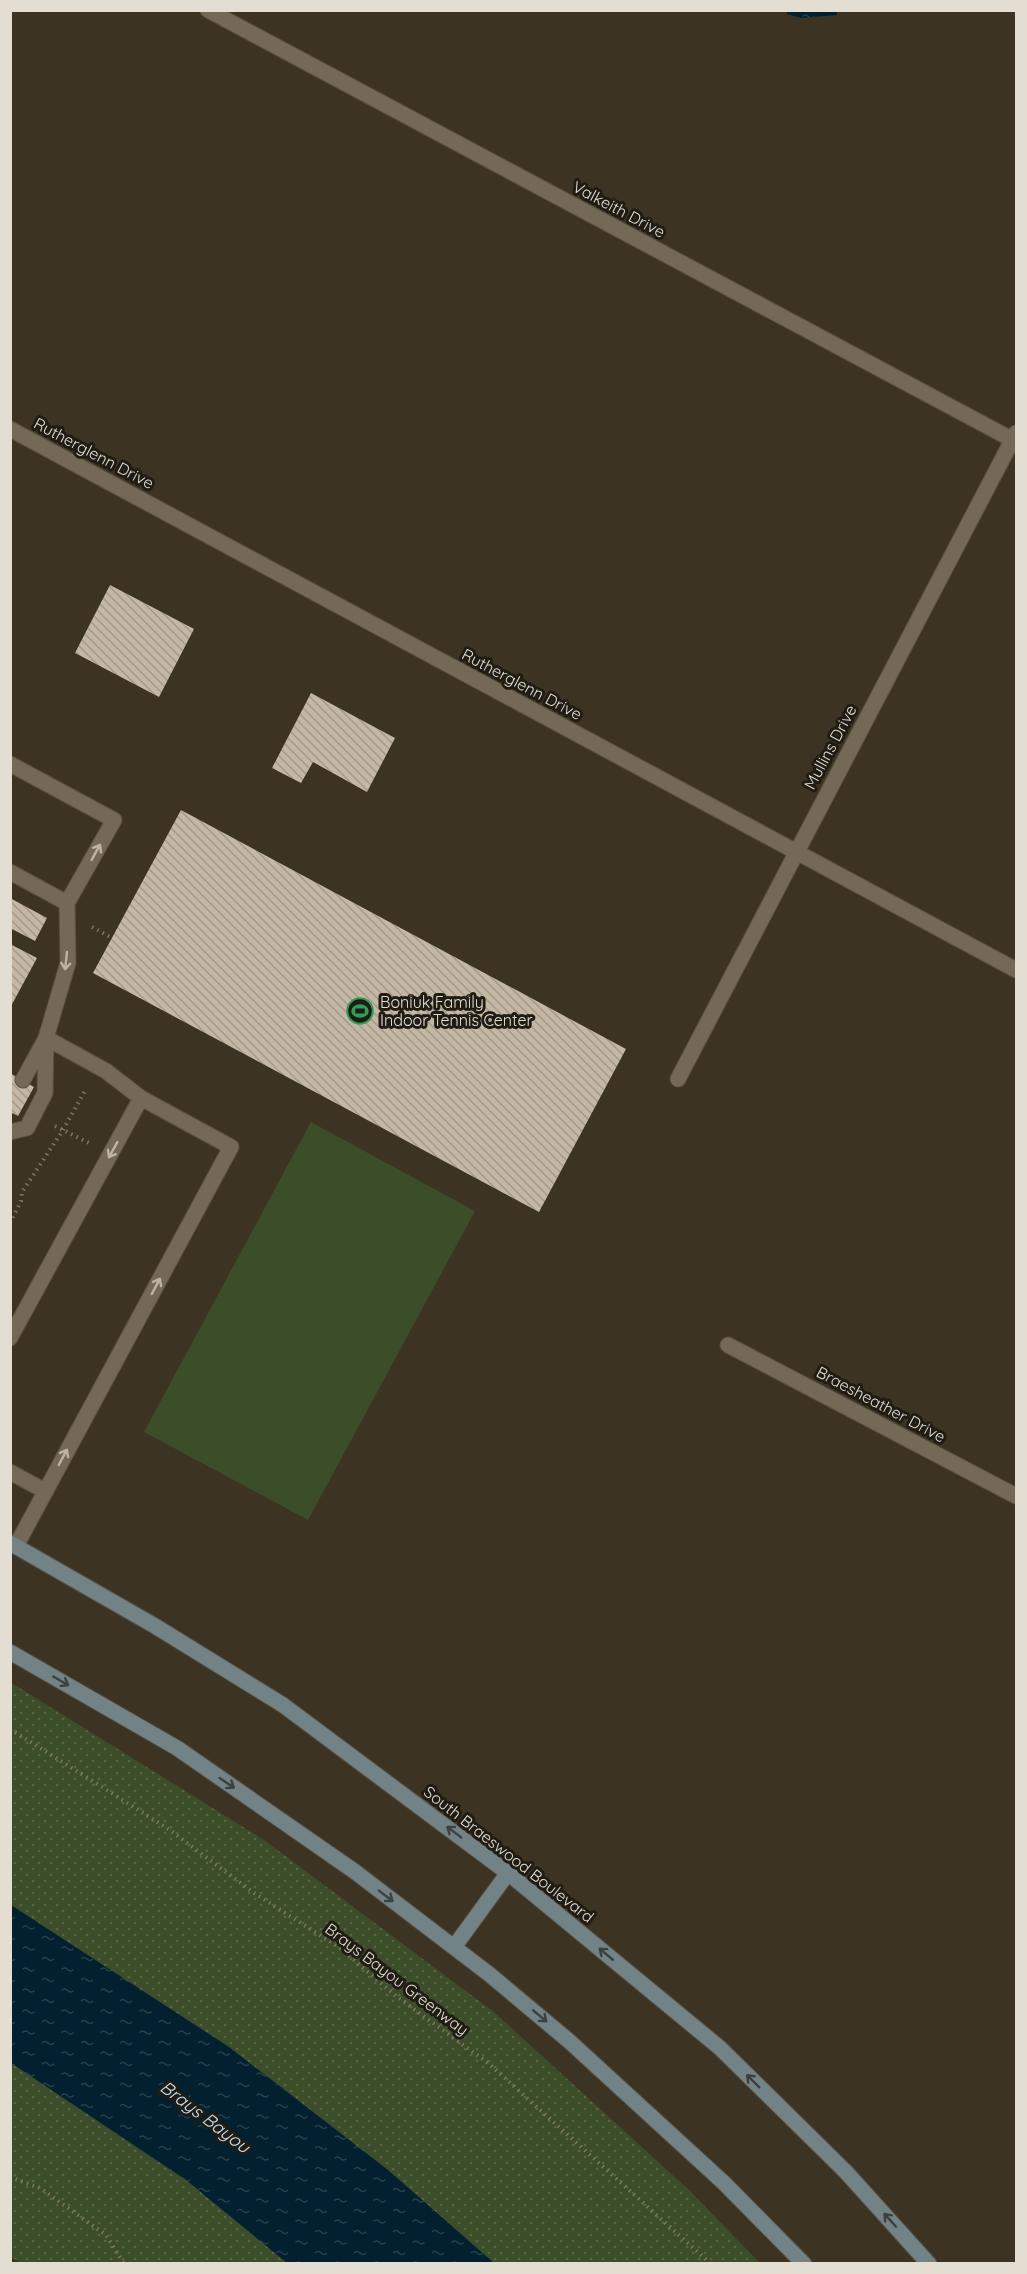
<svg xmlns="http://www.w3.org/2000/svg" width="1027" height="2274" font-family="Quicksand,sans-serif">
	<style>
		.grass { fill: url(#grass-dots) }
		.pitch { fill: #3c4d29 }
		.water { fill: url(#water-ripples) }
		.building { fill: url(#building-back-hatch) }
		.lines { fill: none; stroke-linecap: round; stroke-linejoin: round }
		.service-casing { stroke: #595142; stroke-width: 17 }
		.minor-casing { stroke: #595142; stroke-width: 17 }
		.secondary-casing { stroke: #595142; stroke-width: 17 }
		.path { stroke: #7d7566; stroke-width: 4; stroke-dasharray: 1.5 4.5; stroke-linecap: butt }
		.service { stroke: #746856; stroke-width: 15 }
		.minor { stroke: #746856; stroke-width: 15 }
		.secondary { stroke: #728388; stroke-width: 15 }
		.oneway { stroke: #bcb4a7 }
		.oneway2 { stroke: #3d403d }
		.labels { text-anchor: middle; stroke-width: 6; stroke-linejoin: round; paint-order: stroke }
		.street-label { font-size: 16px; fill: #e3ddd2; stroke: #201c14 }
		.poi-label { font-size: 16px; fill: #e3ddd2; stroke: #201c14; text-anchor: start }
		.water-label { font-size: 18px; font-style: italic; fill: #c2e2f6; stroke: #201c14 }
	</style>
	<defs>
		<pattern id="grass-dots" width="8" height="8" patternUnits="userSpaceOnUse" patternTransform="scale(1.5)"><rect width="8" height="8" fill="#3c4d29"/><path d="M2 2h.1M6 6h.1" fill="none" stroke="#586647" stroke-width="1.8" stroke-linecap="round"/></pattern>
		<pattern id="water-ripples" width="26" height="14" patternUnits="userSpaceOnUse" patternTransform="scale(1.5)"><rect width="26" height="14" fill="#022030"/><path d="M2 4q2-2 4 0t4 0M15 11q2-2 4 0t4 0" fill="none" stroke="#27404d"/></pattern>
		<pattern id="building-back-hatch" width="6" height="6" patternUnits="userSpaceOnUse" patternTransform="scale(1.5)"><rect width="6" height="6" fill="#c4b8a4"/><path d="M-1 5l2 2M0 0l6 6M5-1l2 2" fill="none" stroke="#a49a8b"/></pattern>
	</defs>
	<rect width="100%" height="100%" fill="#3d3322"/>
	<path class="grass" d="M 10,1682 L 264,1840 L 495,2013 L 689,2190 L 760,2263 L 22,2264 L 11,2257 Z"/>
	<path class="pitch" d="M 311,1122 L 475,1211 L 308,1520 L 144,1432 Z"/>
	<path class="water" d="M 787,11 L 837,11 L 837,15 L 801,18 L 787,14 Z
		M 11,1905 L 229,2047 L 388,2170 L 494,2263 L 287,2263 L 186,2180 L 11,2063 Z"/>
	<path class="building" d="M 110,585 L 194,629 L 159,697 L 75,653 Z
		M 311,693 L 395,738 L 367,792 L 313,762 L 301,783 L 272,768 Z
		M 181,810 L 626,1049 L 539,1212 L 93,973 Z
		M 10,898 L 47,918 L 35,941 L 10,928 Z
		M 10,944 L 37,958 L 10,1008 Z
		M 10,1073 L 34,1087 L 18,1116 L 10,1112 Z"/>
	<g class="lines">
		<g class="service-casing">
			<path id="service" d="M 10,764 L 114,820 L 67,903 L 68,963 L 46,1038 L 23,1080
				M 10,872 L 67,903
				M 10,1132 L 27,1128 L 45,1093 L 46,1041
				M 10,1338 L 141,1098
				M 10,1472 L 45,1491
				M 16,1546 L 231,1147 L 141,1098 L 106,1071 L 46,1038"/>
		</g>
		<g class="minor-casing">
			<path id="minor" d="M 208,10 L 1013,440
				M 10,429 L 1016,970
				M 678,1079 L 1016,433
				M 728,1345 L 1016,1496"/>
		</g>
		<g class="secondary-casing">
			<path id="secondary" d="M 10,1543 L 155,1626 L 283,1705 L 508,1873 L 720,2048 L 846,2172 L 929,2264
				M 10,1652 L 177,1748 L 354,1871 L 489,1974 L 569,2041 L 724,2183 L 804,2264
				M 454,1947 L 508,1873"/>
		</g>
		<path class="path" d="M 92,927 L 112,938
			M 55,1126 L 89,1143
			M 10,1223 L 21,1201 L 22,1192 L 63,1130 L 86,1089
			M 10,1729 L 167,1828 L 254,1893 L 340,1948 L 396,1996 L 488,2063 L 711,2264
			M 10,2177 L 40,2188 L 106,2235 L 124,2264"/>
		<use href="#service" class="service"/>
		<use href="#minor" class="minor"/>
		<use href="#secondary" class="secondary"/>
	</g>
	<defs><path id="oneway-shaft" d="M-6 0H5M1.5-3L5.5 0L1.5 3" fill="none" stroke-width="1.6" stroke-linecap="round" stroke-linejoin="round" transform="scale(1.5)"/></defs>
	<g class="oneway">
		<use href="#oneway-shaft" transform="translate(96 852) rotate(-61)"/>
		<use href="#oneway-shaft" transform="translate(66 961) rotate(96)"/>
		<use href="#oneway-shaft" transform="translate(113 1150) rotate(119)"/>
		<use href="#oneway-shaft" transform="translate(156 1286) rotate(-62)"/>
		<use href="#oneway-shaft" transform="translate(63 1457) rotate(-62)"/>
	</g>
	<g class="oneway2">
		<use href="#oneway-shaft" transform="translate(61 1681) rotate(30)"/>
		<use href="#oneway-shaft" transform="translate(227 1783) rotate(34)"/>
		<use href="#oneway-shaft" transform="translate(454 1832) rotate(-143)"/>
		<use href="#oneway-shaft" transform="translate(386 1896) rotate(37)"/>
		<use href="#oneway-shaft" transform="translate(606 1954) rotate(-140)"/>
		<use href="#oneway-shaft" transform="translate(540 2016) rotate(40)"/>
		<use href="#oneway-shaft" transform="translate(753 2081) rotate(-135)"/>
		<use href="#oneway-shaft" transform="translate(890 2220) rotate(-132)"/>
	</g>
	<defs>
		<g id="stadium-ring" transform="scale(1.35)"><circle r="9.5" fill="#201c14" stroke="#2e9e5b" stroke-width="1.5"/><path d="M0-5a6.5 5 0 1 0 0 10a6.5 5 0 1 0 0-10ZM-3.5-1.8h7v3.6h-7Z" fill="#2e9e5b"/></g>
	</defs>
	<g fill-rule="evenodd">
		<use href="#stadium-ring" x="360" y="1011"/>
	</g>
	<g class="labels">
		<g class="street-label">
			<text transform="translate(619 209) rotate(28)" y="6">Valkeith Drive</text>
			<text transform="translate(94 453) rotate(28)" y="6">Rutherglenn Drive</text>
			<text transform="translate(522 684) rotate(28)" y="6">Rutherglenn Drive</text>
			<text transform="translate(830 747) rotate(-62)" y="6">Mullins Drive</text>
			<text transform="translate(881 1404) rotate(28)" y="6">Braesheather Drive</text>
			<text transform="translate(509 1854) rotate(38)" y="6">South Braeswood Boulevard</text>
			<text transform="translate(397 1979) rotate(37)" y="6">Brays Bayou Greenway</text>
		</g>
		<g class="poi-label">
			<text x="380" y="1008">Boniuk Family<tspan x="380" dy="18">Indoor Tennis Center</tspan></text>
		</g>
		<g class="water-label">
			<text transform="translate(205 2117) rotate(37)" y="6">Brays Bayou</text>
		</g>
	</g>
	<rect width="1027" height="2274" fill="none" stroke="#e3ddd2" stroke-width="24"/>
</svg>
